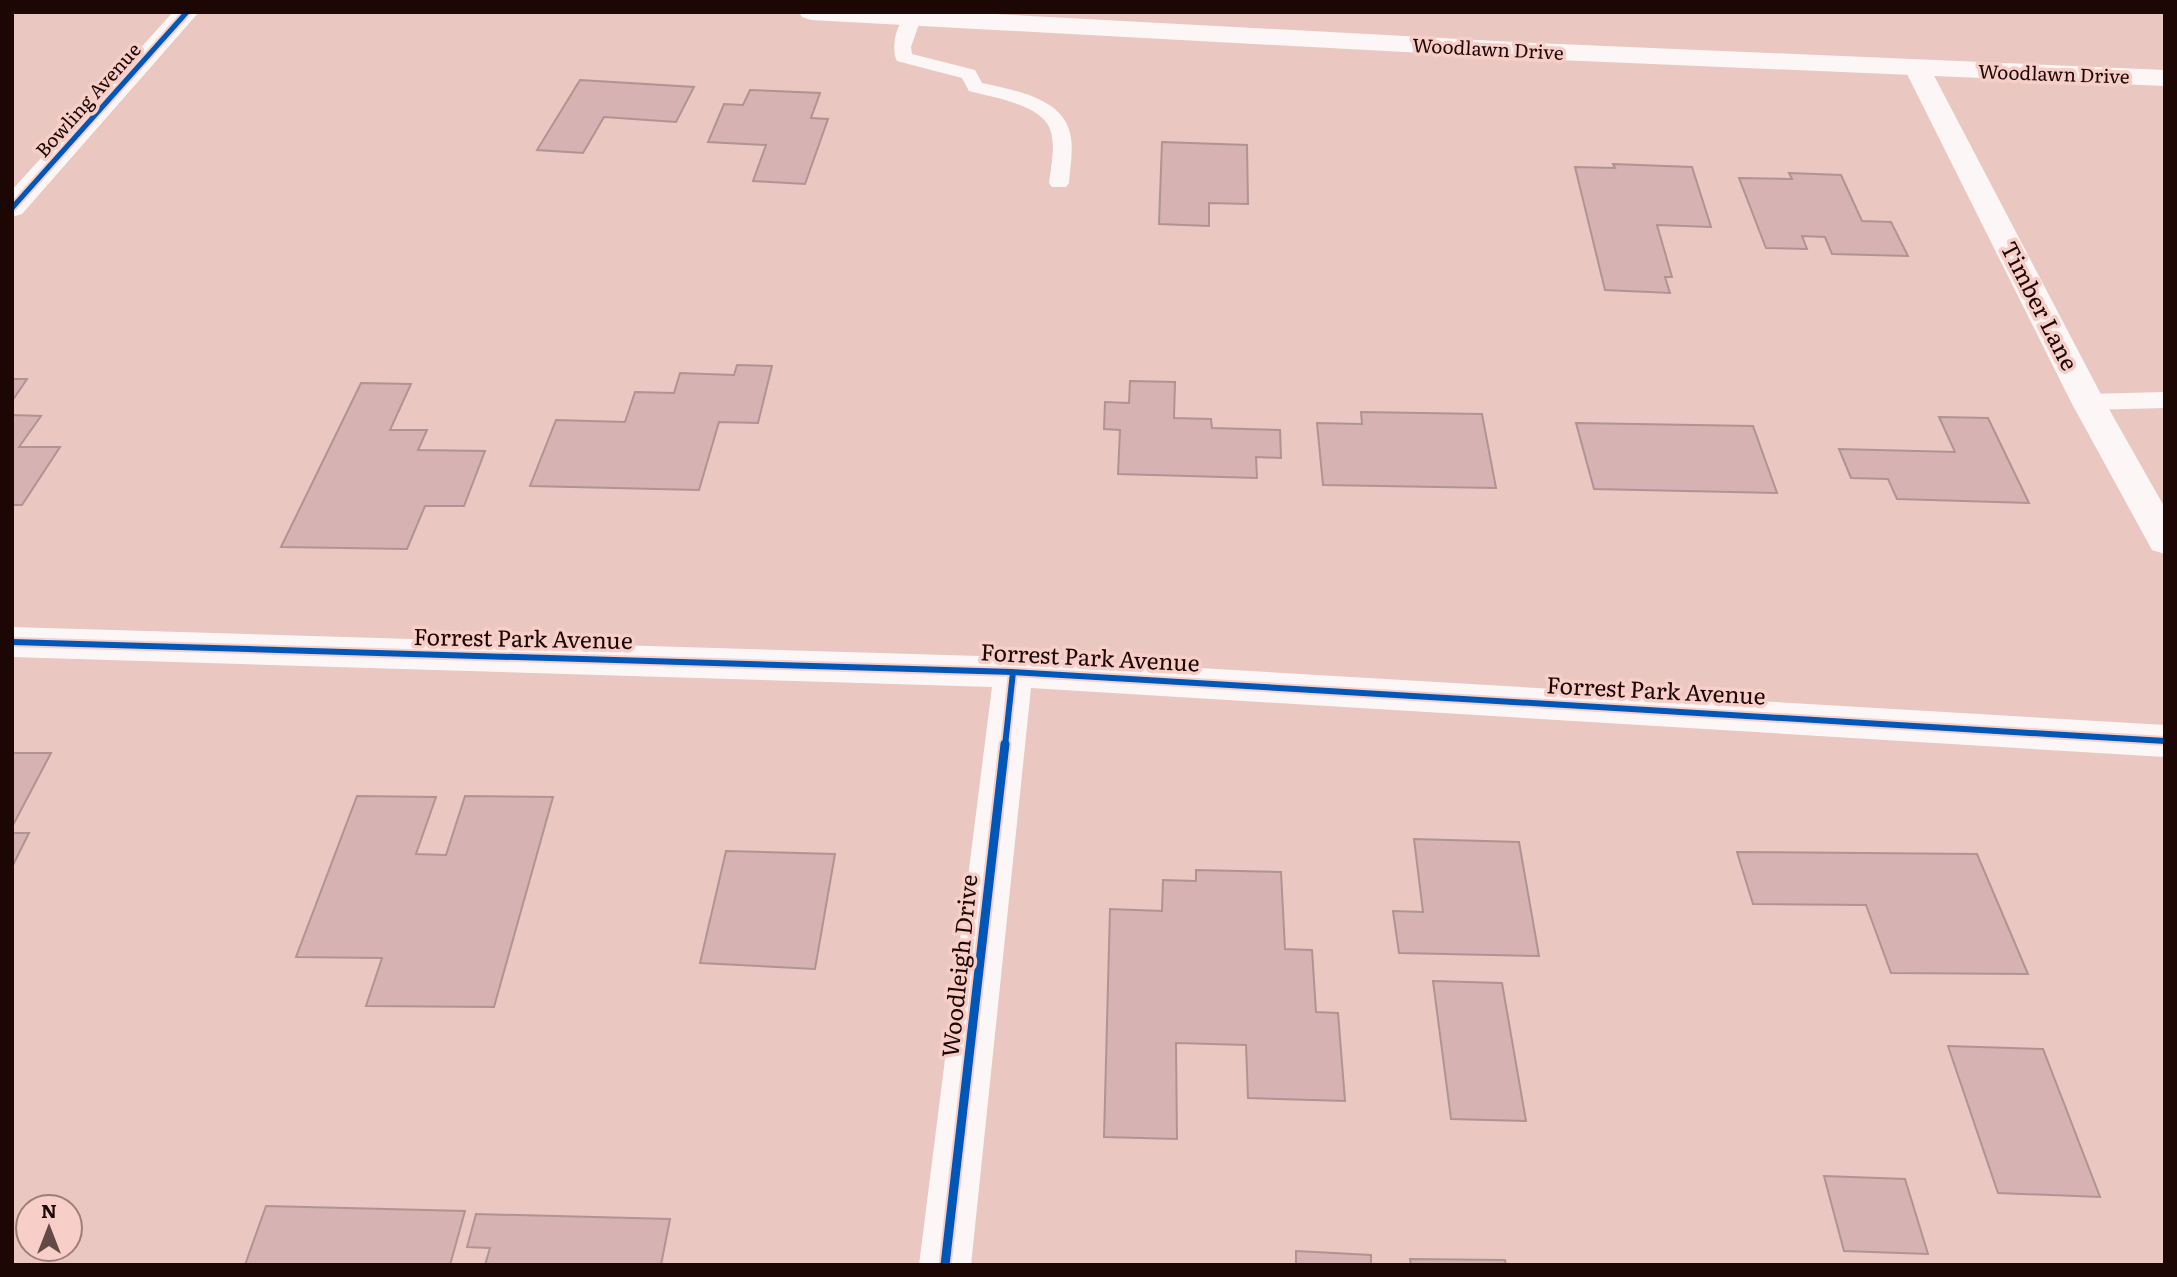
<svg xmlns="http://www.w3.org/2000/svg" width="2177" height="1277" font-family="Literata,serif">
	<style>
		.building { fill: #d6b2b2; stroke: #af9493; stroke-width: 2 }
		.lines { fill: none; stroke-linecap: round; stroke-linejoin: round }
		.service { fill: #fcf7f6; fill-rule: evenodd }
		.minor { fill: #fcf7f6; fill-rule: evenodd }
		.tertiary { fill: #fcf7f6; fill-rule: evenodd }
		.secondary { fill: #fcf7f6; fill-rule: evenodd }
		.cycleway-far2-casing { stroke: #f7cec8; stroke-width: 9 }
		.cycleway-far1-casing { stroke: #f7cec8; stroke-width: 10 }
		.cycleway-casing { stroke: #f7cec8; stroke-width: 13 }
		.cycleway-far2 { stroke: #0057b8; stroke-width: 5 }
		.cycleway-far1 { stroke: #0057b8; stroke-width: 6 }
		.cycleway { stroke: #0057b8; stroke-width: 9 }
		.labels { text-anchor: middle; stroke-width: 7; stroke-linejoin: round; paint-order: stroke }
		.far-street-label { font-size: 19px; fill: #1c0705; stroke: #f7cec8 }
		.street-label { font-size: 23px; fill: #1c0705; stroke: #f7cec8 }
	</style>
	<rect width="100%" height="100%" fill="#eac7c0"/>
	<path class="building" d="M 580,80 L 694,87 L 676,122 L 604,117 L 583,153 L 537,150 Z
		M 750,90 L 820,93 L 811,118 L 828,119 L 805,184 L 753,181 L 766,145 L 708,142 L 724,104 L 743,105 Z
		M 1162,142 L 1247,145 L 1248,204 L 1209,203 L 1209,226 L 1159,224 Z
		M 1613,164 L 1692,167 L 1711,227 L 1657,225 L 1672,277 L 1665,277 L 1670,293 L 1605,290 L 1575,167 L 1615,168 Z
		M 1789,173 L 1841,175 L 1862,221 L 1891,222 L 1908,256 L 1832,254 L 1825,237 L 1802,236 L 1807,249 L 1766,248 L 1739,178 L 1792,179 Z
		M 737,365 L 772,366 L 758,423 L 719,422 L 699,490 L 530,486 L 556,420 L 625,422 L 635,392 L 674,393 L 680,373 L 734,375 Z
		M 12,379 L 27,379 L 12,401 Z
		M 1130,381 L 1175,382 L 1174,418 L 1211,419 L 1212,428 L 1280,430 L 1281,458 L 1256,457 L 1257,478 L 1118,474 L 1120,430 L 1104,429 L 1105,402 L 1129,403 Z
		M 361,383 L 411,384 L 390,430 L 427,430 L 418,450 L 485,451 L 464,506 L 425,506 L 407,549 L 281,547 Z
		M 1361,412 L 1482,414 L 1496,488 L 1323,485 L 1317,423 L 1362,424 Z
		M 12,415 L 41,416 L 19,447 L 60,447 L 22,505 L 12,505 Z
		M 1939,417 L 1988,418 L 2029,503 L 1897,499 L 1888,479 L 1851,478 L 1839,449 L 1955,452 Z
		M 1576,423 L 1753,426 L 1777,493 L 1594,489 Z
		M 12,753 L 51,753 L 12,827 Z
		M 357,796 L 436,797 L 416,854 L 446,855 L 465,796 L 553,797 L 494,1007 L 366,1006 L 382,958 L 296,957 Z
		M 12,833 L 29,833 L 12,867 Z
		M 1414,839 L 1519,842 L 1539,956 L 1399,953 L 1393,911 L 1423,912 Z
		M 726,851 L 835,854 L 815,969 L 700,963 Z
		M 1737,852 L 1977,854 L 2028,974 L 1891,973 L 1866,905 L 1753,904 Z
		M 1196,870 L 1281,872 L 1285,949 L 1312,950 L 1316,1012 L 1338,1013 L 1345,1101 L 1248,1098 L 1246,1045 L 1176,1043 L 1177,1139 L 1104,1137 L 1110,909 L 1162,911 L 1163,880 L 1196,881 Z
		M 1433,981 L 1502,983 L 1526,1121 L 1451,1119 Z
		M 1948,1046 L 2043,1049 L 2100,1197 L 1998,1193 Z
		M 1824,1176 L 1905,1179 L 1928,1254 L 1844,1251 Z
		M 266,1206 L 465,1211 L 450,1265 L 245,1265 Z
		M 476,1214 L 670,1219 L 661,1265 L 485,1265 L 490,1248 L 467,1247 Z
		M 1296,1251 L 1371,1255 L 1371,1265 L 1296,1265 Z
		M 1410,1259 L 1505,1260 L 1506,1265 L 1411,1265 Z"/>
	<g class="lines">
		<path class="service" d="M 912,13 L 921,18 L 911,47 L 912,54 L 975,70 L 982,83 C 1012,90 1062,97 1070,133 C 1074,149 1070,167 1069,183 L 1066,187 L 1052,187 L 1049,183 C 1051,166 1056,145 1050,129 C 1041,104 991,97 969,91 L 962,78 L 897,61 C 890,49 897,16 912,13 Z
			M 2165,392 L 2165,408 L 2088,410 L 2080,407 L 2077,402 L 2080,397 L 2088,394 Z"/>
		<path class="minor" d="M 1917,60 L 1926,62 L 1930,68 L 2105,402 L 2165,508 L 2165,554 L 2152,550 L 2071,402 L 1904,68 L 1908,62 Z
			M 12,627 L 1013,657 L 2165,725 L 2165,757 L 1031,688 L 971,1265 L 919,1265 L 992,687 L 12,657 Z"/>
		<path class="tertiary" d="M 173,12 L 199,12 L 22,214 L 12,217 L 12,190 Z"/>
		<path class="secondary" d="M 799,12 L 957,12 L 1515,42 L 2165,70 L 2165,86 L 1515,58 L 811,20 L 802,17 Z"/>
		<g class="cycleway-far2-casing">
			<path id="cycleway-far2" d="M 12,208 L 187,12"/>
		</g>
		<g class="cycleway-far1-casing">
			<path id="cycleway-far1" d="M 12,642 L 1013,672 L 2165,741
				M 1005,746 L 1013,672"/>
		</g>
		<g class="cycleway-casing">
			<path id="cycleway" d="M 945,1265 L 1005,744"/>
		</g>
		<use href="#cycleway-far2" class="cycleway-far2"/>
		<use href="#cycleway-far1" class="cycleway-far1"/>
		<use href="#cycleway" class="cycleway"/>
	</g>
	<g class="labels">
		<g class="far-street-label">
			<text transform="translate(1488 49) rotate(3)" y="7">Woodlawn Drive</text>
			<text transform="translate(2054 74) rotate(2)" y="7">Woodlawn Drive</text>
			<text transform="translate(88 100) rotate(-48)" y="7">Bowling Avenue</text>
		</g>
		<g class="street-label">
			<text transform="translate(2039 306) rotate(63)" y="8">Timber Lane</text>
			<text transform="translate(523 639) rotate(1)" y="8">Forrest Park Avenue</text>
			<text transform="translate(1090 658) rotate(3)" y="8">Forrest Park Avenue</text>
			<text transform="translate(1656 691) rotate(3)" y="8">Forrest Park Avenue</text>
			<text transform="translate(960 966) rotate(-84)" y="8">Woodleigh Drive</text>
		</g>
	</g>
	<rect width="2177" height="1277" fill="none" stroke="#1c0705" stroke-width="28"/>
	<g transform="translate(49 1228)"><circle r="33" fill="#f7cec8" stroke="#9f7e7a" stroke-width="2"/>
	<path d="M0-5L12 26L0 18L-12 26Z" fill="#644a46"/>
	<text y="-10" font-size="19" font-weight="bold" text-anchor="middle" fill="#1c0705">N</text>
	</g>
</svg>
